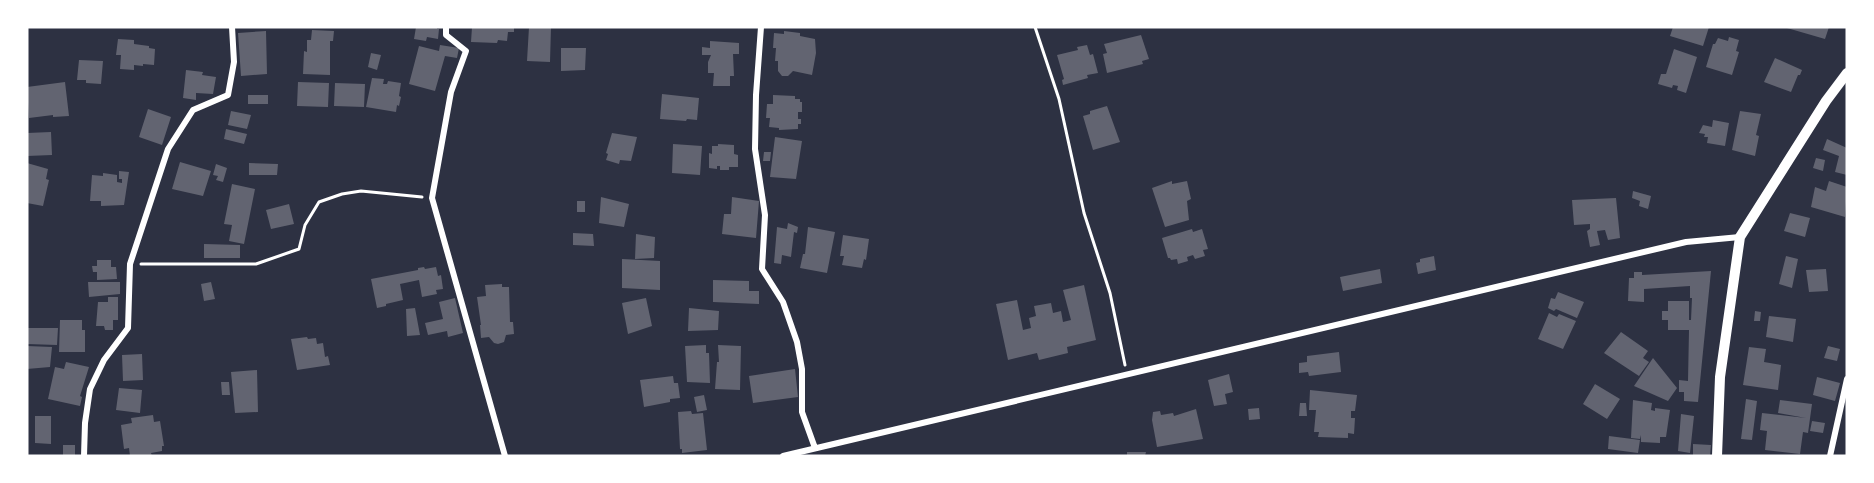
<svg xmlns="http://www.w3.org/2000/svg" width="1874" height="483" font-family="Roboto,sans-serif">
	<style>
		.building { fill: #626471 }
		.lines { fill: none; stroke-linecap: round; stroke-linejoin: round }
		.path { stroke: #fff; stroke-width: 3 }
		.minor { stroke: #fff; stroke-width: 6 }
		.tertiary { stroke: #fff; stroke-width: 10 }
	</style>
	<rect width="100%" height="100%" fill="#2d3142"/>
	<path class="building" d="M 416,27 L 437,27 L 437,29 L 439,29 L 438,39 L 427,37 L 426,41 L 414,39 Z
		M 472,27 L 514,27 L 514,32 L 508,32 L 507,41 L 498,40 L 497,43 L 471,42 Z
		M 529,27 L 551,27 L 550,62 L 527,61 Z
		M 1673,27 L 1709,27 L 1703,46 L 1670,36 Z
		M 1829,27 L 1825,39 L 1787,28 L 1787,27 Z
		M 312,30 L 334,31 L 333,41 L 330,41 L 330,75 L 303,74 L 304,51 L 307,52 L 307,40 L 311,40 Z
		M 266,31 L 267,74 L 241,76 L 238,33 Z
		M 784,31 L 800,33 L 800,36 L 815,39 L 816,53 L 812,75 L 793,71 L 788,76 L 782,76 L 778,71 L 778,61 L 775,61 L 776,48 L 773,48 L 774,33 L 784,34 Z
		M 1141,35 L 1149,59 L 1142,61 L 1143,64 L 1107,73 L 1103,54 L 1107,53 L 1104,44 Z
		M 1729,37 L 1739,40 L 1736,51 L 1739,52 L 1732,75 L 1706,67 L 1713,44 L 1715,44 L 1718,38 L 1728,41 Z
		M 118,39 L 134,40 L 134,44 L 149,46 L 149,48 L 155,49 L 154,65 L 143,64 L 143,66 L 134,65 L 134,70 L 120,69 L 121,55 L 116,55 Z
		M 710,41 L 739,43 L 739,54 L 733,54 L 734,76 L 730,76 L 730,86 L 713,86 L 714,73 L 708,73 L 708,62 L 711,55 L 702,55 L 702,47 L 710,48 Z
		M 440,45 L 459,48 L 457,58 L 445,56 L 435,91 L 409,84 L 419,46 L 439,51 Z
		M 1087,45 L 1090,55 L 1093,54 L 1098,73 L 1087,75 L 1088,78 L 1063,85 L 1062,80 L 1064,79 L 1057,55 L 1078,50 L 1077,47 Z
		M 561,48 L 586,48 L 585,70 L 561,71 Z
		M 1674,49 L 1697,57 L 1686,93 L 1677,90 L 1678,86 L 1673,85 L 1672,88 L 1658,84 L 1661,74 L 1666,74 Z
		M 371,53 L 381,55 L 377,70 L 368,67 Z
		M 1775,58 L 1802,70 L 1800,75 L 1798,75 L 1791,92 L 1764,82 Z
		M 79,60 L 103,61 L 101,84 L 86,83 L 86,80 L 77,80 Z
		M 186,70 L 203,72 L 202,75 L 216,77 L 213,94 L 196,93 L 196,100 L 183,98 Z
		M 372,78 L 384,79 L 383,84 L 387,84 L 388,81 L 401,83 L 399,96 L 401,97 L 399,106 L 397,105 L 396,112 L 366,107 Z
		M 65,82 L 69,116 L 53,117 L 53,115 L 29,118 L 27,87 Z
		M 298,82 L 329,83 L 328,107 L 297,106 Z
		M 335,83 L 365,84 L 364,107 L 334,106 Z
		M 662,94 L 699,98 L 697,120 L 687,119 L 686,121 L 660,119 Z
		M 248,95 L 268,95 L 268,104 L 248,104 Z
		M 773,95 L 795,96 L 795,99 L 800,99 L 800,102 L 802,102 L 802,112 L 798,112 L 798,119 L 801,119 L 801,124 L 798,124 L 798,129 L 779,130 L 779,128 L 769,127 L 770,118 L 766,118 L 767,104 L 773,104 Z
		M 1107,106 L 1120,142 L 1093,150 L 1083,116 L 1090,114 L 1090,111 Z
		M 148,109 L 171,117 L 162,145 L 139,137 Z
		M 231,111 L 251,115 L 247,129 L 228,125 Z
		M 1740,111 L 1761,114 L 1756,135 L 1759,136 L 1755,156 L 1732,150 Z
		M 1713,120 L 1729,123 L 1725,146 L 1707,143 L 1708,137 L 1704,137 L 1705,134 L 1699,133 L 1703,125 L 1712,127 Z
		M 226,129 L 247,134 L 244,144 L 224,139 Z
		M 51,132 L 52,155 L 27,156 L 27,133 Z
		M 612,133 L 637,137 L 631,161 L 620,160 L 619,164 L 606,160 L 608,154 L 606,153 Z
		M 775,137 L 802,141 L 796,179 L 770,177 Z
		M 1827,139 L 1847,148 L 1847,175 L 1835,172 L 1839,156 L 1823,150 Z
		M 673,144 L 702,146 L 700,175 L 672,173 Z
		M 718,144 L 734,145 L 734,154 L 738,155 L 738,167 L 729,167 L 729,170 L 720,170 L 720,166 L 717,166 L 717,169 L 709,168 L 709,153 L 712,154 L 712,146 L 718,146 Z
		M 764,152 L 771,152 L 770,161 L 763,161 Z
		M 1816,158 L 1825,160 L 1823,171 L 1813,168 Z
		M 180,162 L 211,171 L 203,196 L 172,189 Z
		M 27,163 L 48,169 L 46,179 L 49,180 L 43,206 L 27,203 Z
		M 249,163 L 278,164 L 277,175 L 249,175 Z
		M 216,164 L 227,168 L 223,182 L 216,180 L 218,176 L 213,175 Z
		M 119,171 L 129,172 L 124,205 L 101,206 L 101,201 L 90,201 L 92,175 L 103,176 L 103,173 L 117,175 L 117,182 L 122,183 L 122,179 L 119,179 Z
		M 1172,181 L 1172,184 L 1187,181 L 1191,199 L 1187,201 L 1189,220 L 1165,227 L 1152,188 Z
		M 1829,181 L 1847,187 L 1845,217 L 1811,207 L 1815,187 L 1826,191 Z
		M 232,184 L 255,189 L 244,244 L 229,241 L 232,225 L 224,224 Z
		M 1633,191 L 1651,196 L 1648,209 L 1639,206 L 1640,201 L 1632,198 Z
		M 601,197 L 629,204 L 624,227 L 599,223 Z
		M 732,197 L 759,201 L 756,238 L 722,234 L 724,214 L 731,214 Z
		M 1616,198 L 1620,238 L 1608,240 L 1605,230 L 1597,231 L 1600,245 L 1590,247 L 1587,231 L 1590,229 L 1590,224 L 1574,225 L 1572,200 Z
		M 577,201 L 585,201 L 585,212 L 577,212 Z
		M 289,204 L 294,224 L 271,229 L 266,210 Z
		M 1790,213 L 1810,218 L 1805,237 L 1784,231 Z
		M 788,223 L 798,227 L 797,233 L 794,232 L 791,257 L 782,255 L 781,264 L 774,263 L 777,227 L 787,229 Z
		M 808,227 L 835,232 L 827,273 L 800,268 L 803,254 L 805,254 Z
		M 1192,229 L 1193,232 L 1202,229 L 1208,249 L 1203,250 L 1205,256 L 1195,259 L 1193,255 L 1187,257 L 1188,261 L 1178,264 L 1177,259 L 1171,260 L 1170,258 L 1168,258 L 1162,238 Z
		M 573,233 L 593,234 L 594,246 L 573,245 Z
		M 636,234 L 655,237 L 654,258 L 635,259 Z
		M 843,235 L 869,239 L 866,260 L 864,259 L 862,268 L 842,265 L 844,256 L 840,256 Z
		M 204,244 L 240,245 L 240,258 L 204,258 Z
		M 1434,256 L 1436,270 L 1418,274 L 1416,263 L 1420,262 L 1420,259 Z
		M 1786,256 L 1798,259 L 1792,288 L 1779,284 Z
		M 622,259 L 660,261 L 660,290 L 622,288 Z
		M 97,260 L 111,260 L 111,267 L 116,267 L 117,279 L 97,280 L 97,272 L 93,272 L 92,266 L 97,266 Z
		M 424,267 L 425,269 L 436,267 L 438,276 L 441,275 L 443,289 L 436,290 L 437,294 L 422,297 L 419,280 L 400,284 L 403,300 L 386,304 L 386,306 L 377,308 L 371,279 L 418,270 L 418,268 Z
		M 1380,269 L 1382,283 L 1343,291 L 1340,277 Z
		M 1826,269 L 1828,291 L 1809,292 L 1806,270 Z
		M 1711,271 L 1698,402 L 1684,401 L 1684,392 L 1679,392 L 1679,380 L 1688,381 L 1689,330 L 1668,330 L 1668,320 L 1662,320 L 1662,311 L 1668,311 L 1668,301 L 1689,301 L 1689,320 L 1691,320 L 1692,298 L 1690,298 L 1690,286 L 1644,289 L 1644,302 L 1628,301 L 1629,278 L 1634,278 L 1634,272 L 1642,272 L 1642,275 Z
		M 713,280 L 749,281 L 749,291 L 759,291 L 759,304 L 713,302 Z
		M 88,282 L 120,282 L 120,294 L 89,297 Z
		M 211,282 L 215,299 L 204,301 L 201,284 Z
		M 502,284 L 502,287 L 509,287 L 510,322 L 513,322 L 514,334 L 506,335 L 504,342 L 498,344 L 494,343 L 489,337 L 481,338 L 480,325 L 481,325 L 477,297 L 486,296 L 485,285 Z
		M 1084,285 L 1096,340 L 1067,347 L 1068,353 L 1039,360 L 1037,353 L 1008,360 L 996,304 L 1017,300 L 1023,330 L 1031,328 L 1029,318 L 1036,316 L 1034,306 L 1051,303 L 1053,313 L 1061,311 L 1063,322 L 1071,320 L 1063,290 Z
		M 1558,292 L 1584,302 L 1577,318 L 1556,309 L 1554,311 L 1548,308 L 1551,298 L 1555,299 Z
		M 108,297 L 118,297 L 118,320 L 113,320 L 113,330 L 105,330 L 104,326 L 96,326 L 98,302 L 108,302 Z
		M 455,298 L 463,333 L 448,337 L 447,331 L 428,335 L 425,323 L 443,319 L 439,302 Z
		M 646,298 L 652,326 L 628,334 L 622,303 Z
		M 415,308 L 420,335 L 407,336 L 406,309 Z
		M 689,308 L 719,311 L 718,330 L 688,331 Z
		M 1755,311 L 1761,312 L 1760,321 L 1754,321 Z
		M 1549,313 L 1557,317 L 1559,314 L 1576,321 L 1563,349 L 1538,339 Z
		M 1769,316 L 1796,319 L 1793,342 L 1766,337 Z
		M 60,320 L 82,320 L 82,330 L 85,330 L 85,352 L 59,352 Z
		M 27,328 L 58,328 L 57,345 L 27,344 Z
		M 1621,332 L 1648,351 L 1643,358 L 1649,362 L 1639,376 L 1604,353 Z
		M 307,337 L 308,339 L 316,338 L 317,344 L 323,343 L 325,357 L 328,356 L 330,365 L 297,370 L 291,339 Z
		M 706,345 L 706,353 L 709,353 L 710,383 L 687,382 L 685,346 Z
		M 718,345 L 741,346 L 740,390 L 715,389 L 717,362 L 719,362 Z
		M 27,346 L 52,347 L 50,367 L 27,369 Z
		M 1828,346 L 1840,349 L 1837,361 L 1824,358 Z
		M 1749,347 L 1766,349 L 1764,362 L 1781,365 L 1778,390 L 1743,385 Z
		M 1339,352 L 1341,372 L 1309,376 L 1308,372 L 1299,373 L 1299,363 L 1307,362 L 1307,356 Z
		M 142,354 L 143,380 L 123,381 L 122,355 Z
		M 1653,358 L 1677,388 L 1668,401 L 1634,386 Z
		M 66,362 L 89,367 L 80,396 L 82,397 L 80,406 L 48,399 L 55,367 L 64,369 Z
		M 795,369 L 798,397 L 753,403 L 749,376 Z
		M 257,370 L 258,412 L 235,413 L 231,372 Z
		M 1229,374 L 1233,392 L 1225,394 L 1227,404 L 1214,406 L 1208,380 Z
		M 673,376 L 674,383 L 678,383 L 680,398 L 670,399 L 670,402 L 644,407 L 640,380 Z
		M 1817,377 L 1840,383 L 1835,401 L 1813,395 Z
		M 221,382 L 229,382 L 230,395 L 222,395 Z
		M 1595,384 L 1620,399 L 1607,419 L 1583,404 Z
		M 119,388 L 142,390 L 140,413 L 116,410 Z
		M 1310,390 L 1357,395 L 1355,411 L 1351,411 L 1351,418 L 1355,418 L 1354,434 L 1348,433 L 1348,438 L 1318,437 L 1319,432 L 1314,432 L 1316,410 L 1309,410 Z
		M 704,395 L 707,410 L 697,412 L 694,397 Z
		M 1746,399 L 1757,401 L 1752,440 L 1741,439 Z
		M 1633,400 L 1652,403 L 1651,410 L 1655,411 L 1655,408 L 1670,410 L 1666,437 L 1660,437 L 1660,443 L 1641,442 L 1641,435 L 1640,439 L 1631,438 Z
		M 1780,400 L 1812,404 L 1808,433 L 1803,432 L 1800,454 L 1765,450 L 1767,431 L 1760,430 L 1762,413 L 1806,418 L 1778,413 Z
		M 1300,403 L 1306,403 L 1307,416 L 1299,416 Z
		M 1259,408 L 1260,419 L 1249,420 L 1248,409 Z
		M 1196,409 L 1203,439 L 1157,447 L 1152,420 L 1153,412 L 1160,411 L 1161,415 L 1173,413 L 1174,416 Z
		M 691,411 L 692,414 L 703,413 L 707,450 L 682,453 L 682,449 L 680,449 L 678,412 Z
		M 1681,414 L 1694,416 L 1690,453 L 1678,451 Z
		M 153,415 L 154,422 L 160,421 L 164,446 L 162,446 L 162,451 L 151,453 L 152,456 L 130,456 L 129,448 L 124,449 L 121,425 L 132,423 L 131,418 Z
		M 35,416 L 51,416 L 51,444 L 35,443 Z
		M 1812,421 L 1825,423 L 1823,433 L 1810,431 Z
		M 1609,436 L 1640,440 L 1638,453 L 1608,449 Z
		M 1693,444 L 1711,445 L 1710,456 L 1693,456 Z
		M 63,445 L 75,445 L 75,456 L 63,456 Z
		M 1127,452 L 1146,452 L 1145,456 L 1127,456 Z"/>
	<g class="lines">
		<path class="path" d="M 1035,27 L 1059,99 L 1084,213 L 1110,293 L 1125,365
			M 141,264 L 256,264 L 299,249 L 305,225 L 319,202 L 342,194 L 361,191 L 422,197"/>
		<path class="minor" d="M 446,27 L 446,35 L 466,51 L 451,92 L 432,198 L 505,456
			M 761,27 L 756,95 L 755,149 L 765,215 L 762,269 L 783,302 L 797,342 L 802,369 L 802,412 L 815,448
			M 84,456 L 85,423 L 90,389 L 104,360 L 128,328 L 130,264 L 168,149 L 193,110 L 228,95 L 234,62 L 232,27
			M 783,456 L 1686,242 L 1740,237
			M 1830,456 L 1847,379"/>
		<path class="tertiary" d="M 1717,456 L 1720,377 L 1740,237 L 1826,101 L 1847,73"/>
	</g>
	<rect width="1874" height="483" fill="none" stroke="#ffffff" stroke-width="57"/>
</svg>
